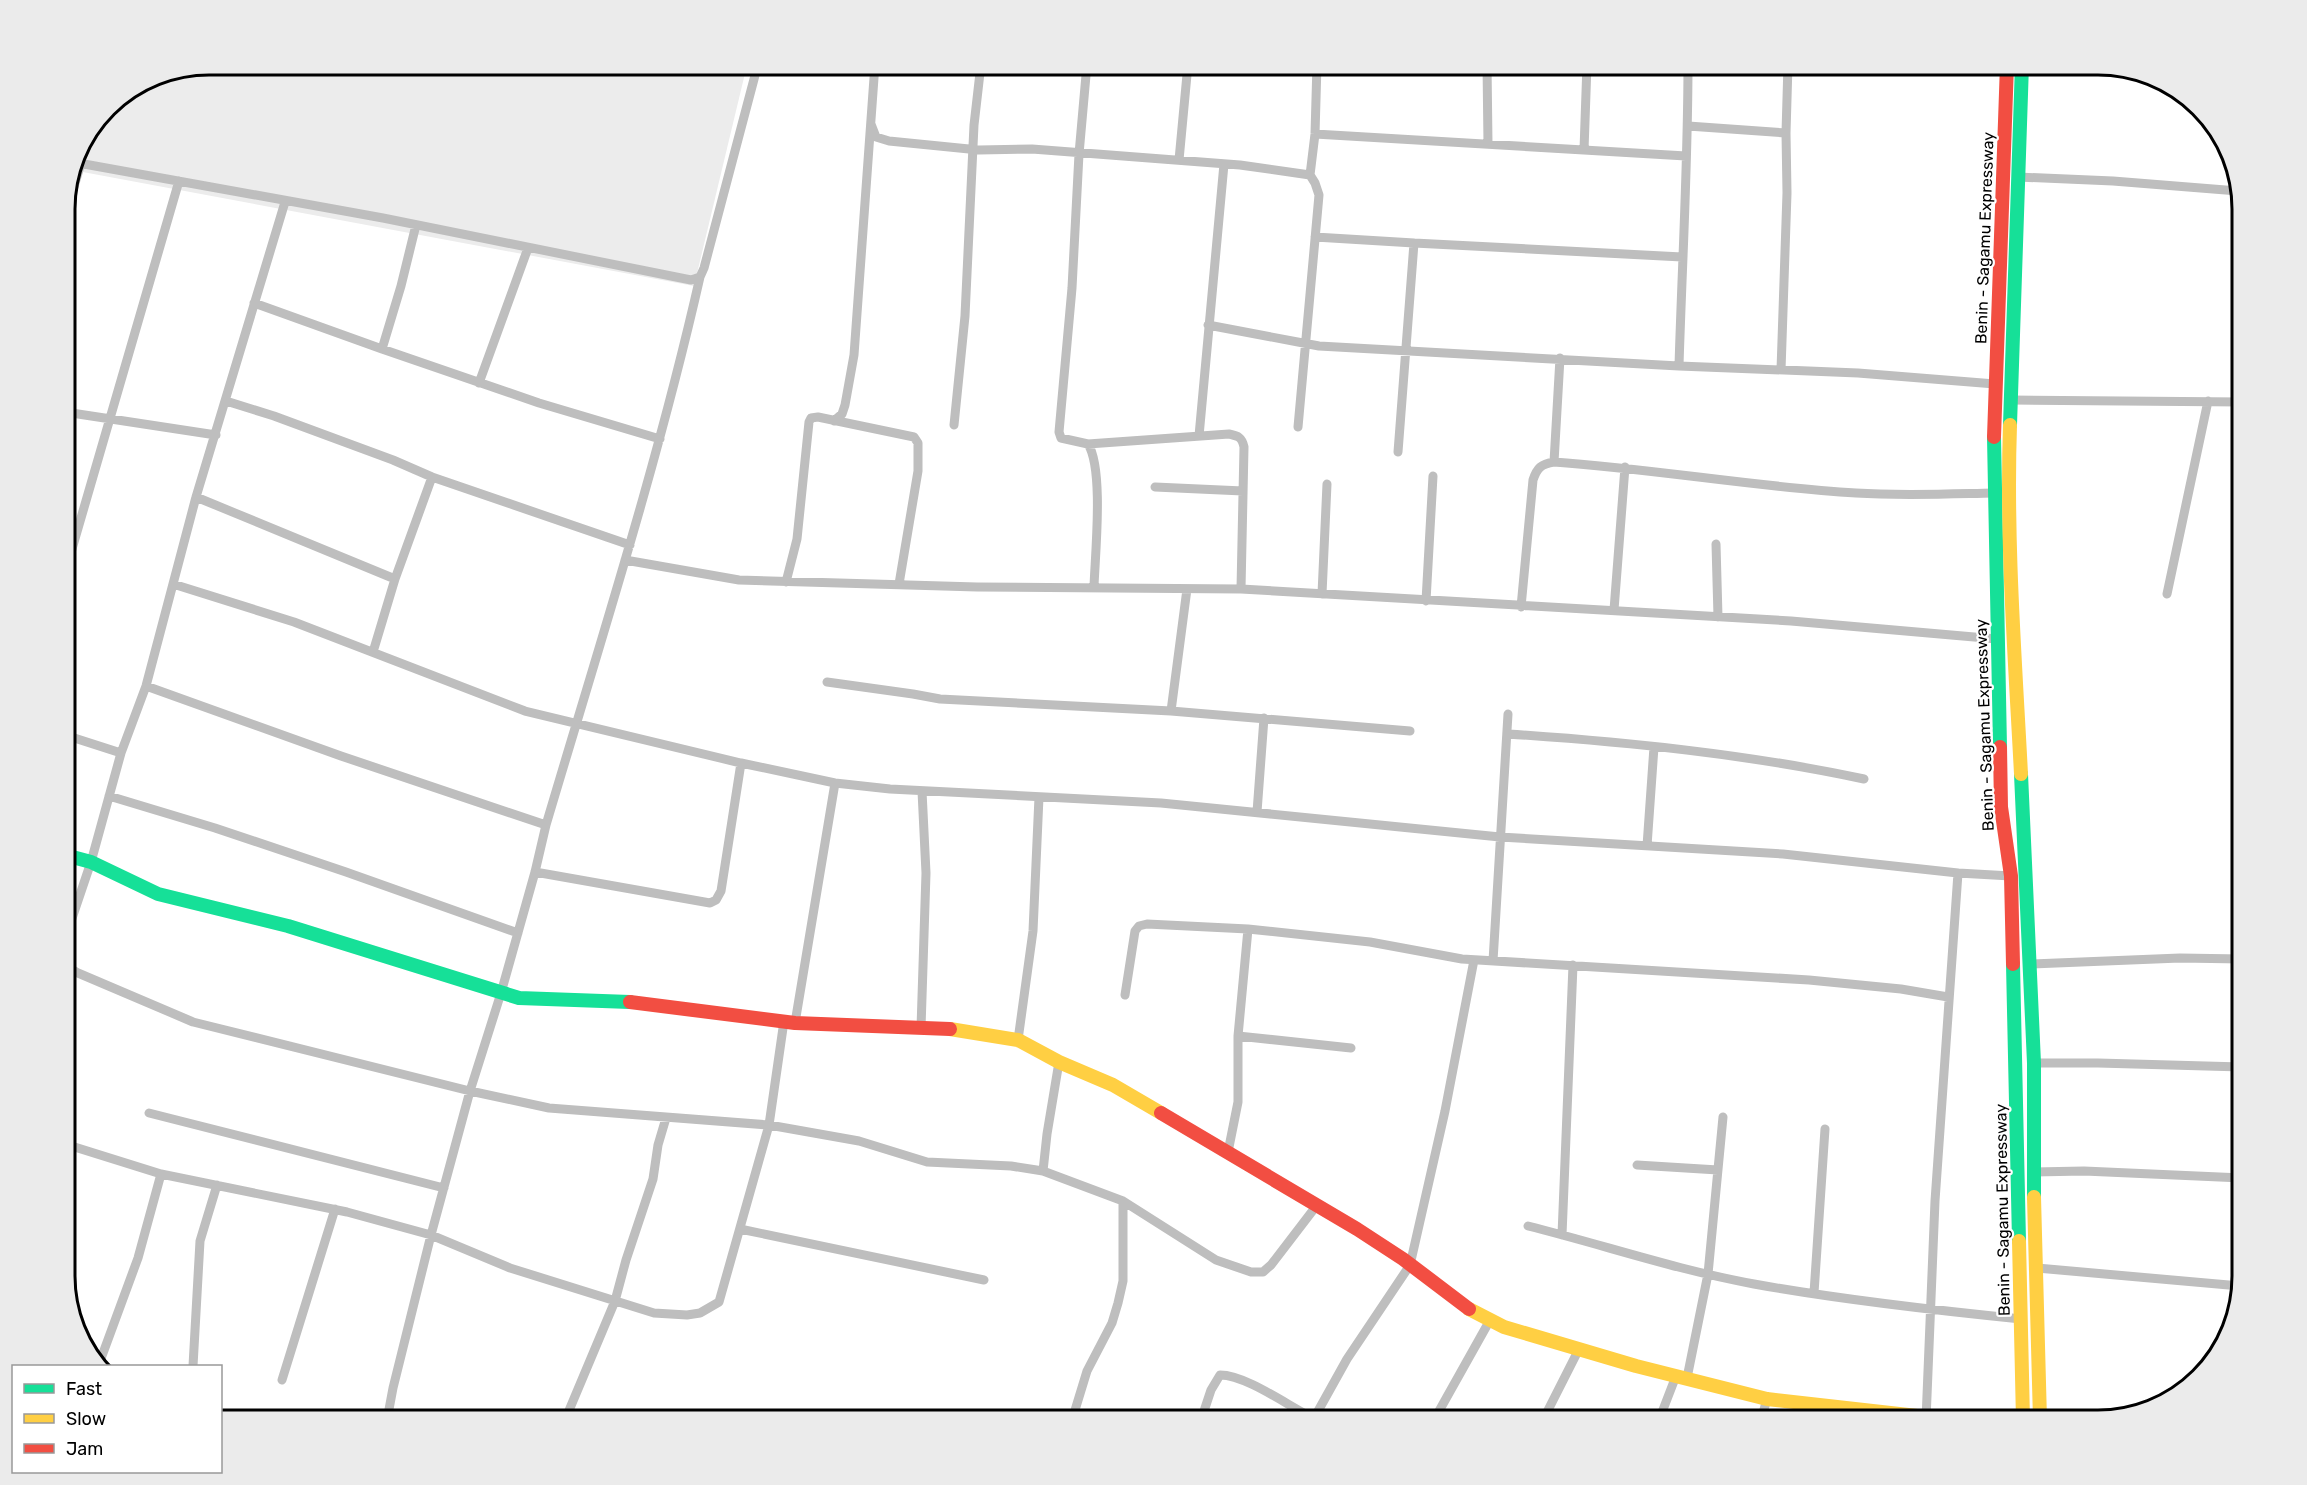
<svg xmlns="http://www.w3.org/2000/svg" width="2307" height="1485" font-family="Rubik,sans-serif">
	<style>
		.green { fill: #ececec }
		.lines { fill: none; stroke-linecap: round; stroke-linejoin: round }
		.street { stroke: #bebebe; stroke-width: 9 }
		.fast { stroke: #16e098; stroke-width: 14 }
		.slow { stroke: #ffcf43; stroke-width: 14 }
		.jam { stroke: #f24e42; stroke-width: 14 }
		.labels { text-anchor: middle; stroke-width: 4.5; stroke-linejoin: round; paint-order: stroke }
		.street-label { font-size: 16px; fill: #000; stroke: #fff }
		.rim { fill: none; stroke: #000; stroke-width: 3 }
	</style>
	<rect width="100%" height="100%" fill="#fff"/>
	<path class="green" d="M 208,65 L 747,65 L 694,286 L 72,170 L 76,153 L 107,106 L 154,75 Z"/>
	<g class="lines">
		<path class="street" d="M 1087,64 L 1079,154 L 1072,288 L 1059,432 L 1061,438 L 1088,444 L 1229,434 C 1238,436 1242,437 1244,447 L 1241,589
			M 1487,64 L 1488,144
			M 871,124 L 876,137 L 889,141 L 979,150 L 1032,149 L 1240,165 L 1310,175
			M 1688,126 L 1786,133
			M 1315,134 L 1686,156
			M 1584,150 L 1587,64
			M 1179,160 L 1188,64
			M 73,162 L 383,218 L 691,280 L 700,277 L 704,268 L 758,64
			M 2018,177 L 2113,181 L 2238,191
			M 65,217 L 81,163
			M 416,225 L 401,286 L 382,349 L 539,403 L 660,439
			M 1315,237 L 1414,243
			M 254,303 L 382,349
			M 1208,325 L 1319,346 L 1679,366 L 1858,373 L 1995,384
			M 1679,366 C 1682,265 1688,165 1688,64
			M 1781,370 L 1787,193 L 1786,133 L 1788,64
			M 479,383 L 528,248
			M 2011,400 L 2242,402
			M 226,401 L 274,416 L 393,460 L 432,477 L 630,545
			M 65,412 L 216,435
			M 834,421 L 842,414 L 845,405 L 854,355 L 875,64
			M 954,425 L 965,316 L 974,125 L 981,64
			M 1298,427 L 1319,195 L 1315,183 L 1310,175 L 1315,134 L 1317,64
			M 1199,436 L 1224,164
			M 1088,444 C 1104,469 1095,555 1094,587
			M 1398,452 L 1414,243 L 1682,257
			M 1554,462 L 1560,358
			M 1155,487 L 1243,491
			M 196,497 L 395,579 L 432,477
			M 1716,544 L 1718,617
			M 625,560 L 739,580 L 977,587 L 1241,589 L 1791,621 L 1997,639
			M 65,573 L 179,181
			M 786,582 L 797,539 L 809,422 L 811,418 L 818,417 L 914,437 L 918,443 L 918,471 L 899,584
			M 173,584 L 294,622 L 525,711 L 741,763 L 835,783 L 890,789 L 1161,803 L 1500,837 L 1783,854 L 1958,873
			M 1322,594 L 1327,484
			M 2167,594 L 2208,401
			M 1426,601 L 1433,476
			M 1521,607 L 1533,480 C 1537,468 1541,464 1554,462 C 1655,469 1755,487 1856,493 C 1901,496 1947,494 1993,493
			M 1614,610 L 1625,467
			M 373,652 L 395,579
			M 827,682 L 913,694 L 940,699 L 1171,711 L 1410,731
			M 146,686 L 341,756 L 546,825
			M 1171,711 L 1187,589
			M 1508,734 C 1627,742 1747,754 1864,779
			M 65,735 L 121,753
			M 109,796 L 215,828 L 346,872 L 518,933
			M 1257,812 L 1264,718
			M 1647,846 L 1654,747
			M 535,872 L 710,903 L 716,900 L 721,891 L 741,763
			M 65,939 L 91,862 L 121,753 L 146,686 L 196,497 L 285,202
			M 1493,961 L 1508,714
			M 2029,964 L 2180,958 L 2242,959
			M 65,965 L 78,973 L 193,1022 L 470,1091 L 549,1108 L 769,1125 L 859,1141 L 927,1162 L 1011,1166 L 1043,1171 L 1123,1201 L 1216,1260 L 1251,1272 L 1263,1272 L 1271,1265 L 1317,1205
			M 1125,995 L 1135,931 L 1139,926 L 1147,924 L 1248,929 L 1370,942 L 1462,959 L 1809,980 L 1901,989 L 1948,997
			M 795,1023 L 835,783
			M 921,1028 L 926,873 L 922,791
			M 1238,1036 L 1351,1048
			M 1018,1040 L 1033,931 L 1039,797
			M 2034,1063 L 2098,1063 L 2242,1067
			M 149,1113 L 444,1188
			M 65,1144 L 161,1174 L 347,1212 L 431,1235 L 510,1268 L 654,1313 L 687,1315 L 700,1313 L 719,1302 L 769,1125 L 784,1021
			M 1228,1152 L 1238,1102 L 1238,1036 L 1248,929
			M 1637,1165 L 1718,1170
			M 1043,1171 L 1047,1134 L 1059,1062
			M 2034,1172 L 2084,1171 L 2242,1178
			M 1528,1226 C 1604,1245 1677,1270 1754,1284 C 1842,1300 1932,1310 2021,1319
			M 740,1229 L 984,1280
			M 1562,1235 L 1573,965
			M 2037,1268 L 2240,1286
			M 2236,1286 L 2236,1300
			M 1814,1293 L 1825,1129
			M 99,1364 L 138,1258 L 161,1174
			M 193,1366 L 200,1241 L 217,1185
			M 1687,1378 L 1708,1274 L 1723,1117
			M 282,1380 L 335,1209
			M 387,1420 L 393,1388 L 431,1235 L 470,1091 L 501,993 L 535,872 L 546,825 C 600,643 658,462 700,277
			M 565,1420 L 615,1301 L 626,1260 L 653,1179 L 658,1145 L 666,1118
			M 1072,1420 L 1087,1371 L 1112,1323 L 1118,1303 L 1123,1281 L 1123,1201
			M 1201,1420 L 1211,1390 L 1220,1375 C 1247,1375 1291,1408 1317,1420
			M 1313,1420 L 1347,1359 L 1410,1265 L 1445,1111 L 1474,960
			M 1434,1420 L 1490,1320
			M 1543,1420 L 1579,1349
			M 1659,1420 L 1676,1376
			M 1761,1420 L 1767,1399
			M 1926,1420 L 1935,1201 L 1958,873 L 2011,876"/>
		<path class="fast" d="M 2010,425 L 2022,64
			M 1994,437 L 2000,747
			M 2021,774 L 2034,1063 L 2034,1197
			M 65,855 L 91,862 L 158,894 L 288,926 L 519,998 L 630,1002
			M 2013,964 L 2019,1241"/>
		<path class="slow" d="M 2010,425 C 2006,541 2015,658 2021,774
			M 950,1029 L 1018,1040 L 1059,1062 L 1113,1085 L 1161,1113
			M 2034,1197 L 2040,1420
			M 2019,1241 L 2023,1420
			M 1469,1309 L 1504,1327 L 1636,1366 L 1767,1399 L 1926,1417"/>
		<path class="jam" d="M 1994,437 L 2007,64
			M 2000,747 L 2001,807 L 2011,876 L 2013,964
			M 630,1002 L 795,1023 L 950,1029
			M 1161,1113 L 1357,1229 L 1403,1259 L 1469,1309"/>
	</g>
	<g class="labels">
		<g class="street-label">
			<text transform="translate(1984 238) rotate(-88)" y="6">Benin - Sagamu Expressway</text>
			<text transform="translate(1984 725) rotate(-92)" y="6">Benin - Sagamu Expressway</text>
			<text transform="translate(2002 1210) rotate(-91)" y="6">Benin - Sagamu Expressway</text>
		</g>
	</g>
	<path d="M0 0H2307V1485H0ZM209 75H2098A134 134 0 0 1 2232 209V1276A134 134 0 0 1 2098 1410H209A134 134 0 0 1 75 1276V209A134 134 0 0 1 209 75Z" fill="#ebebeb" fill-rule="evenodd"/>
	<path class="rim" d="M209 75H2098A134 134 0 0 1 2232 209V1276A134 134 0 0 1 2098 1410H209A134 134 0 0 1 75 1276V209A134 134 0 0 1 209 75Z"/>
	<rect x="12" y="1365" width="210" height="108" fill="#ffffff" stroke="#999999" stroke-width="1.5"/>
	<rect x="24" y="1384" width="30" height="9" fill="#16e098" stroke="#999999" stroke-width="1.5"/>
	<text x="66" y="1395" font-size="18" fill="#000000">Fast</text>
	<rect x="24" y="1414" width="30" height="9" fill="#ffcf43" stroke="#999999" stroke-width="1.5"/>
	<text x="66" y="1425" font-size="18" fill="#000000">Slow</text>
	<rect x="24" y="1444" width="30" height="9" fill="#f24e42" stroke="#999999" stroke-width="1.5"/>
	<text x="66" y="1455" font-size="18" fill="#000000">Jam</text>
</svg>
